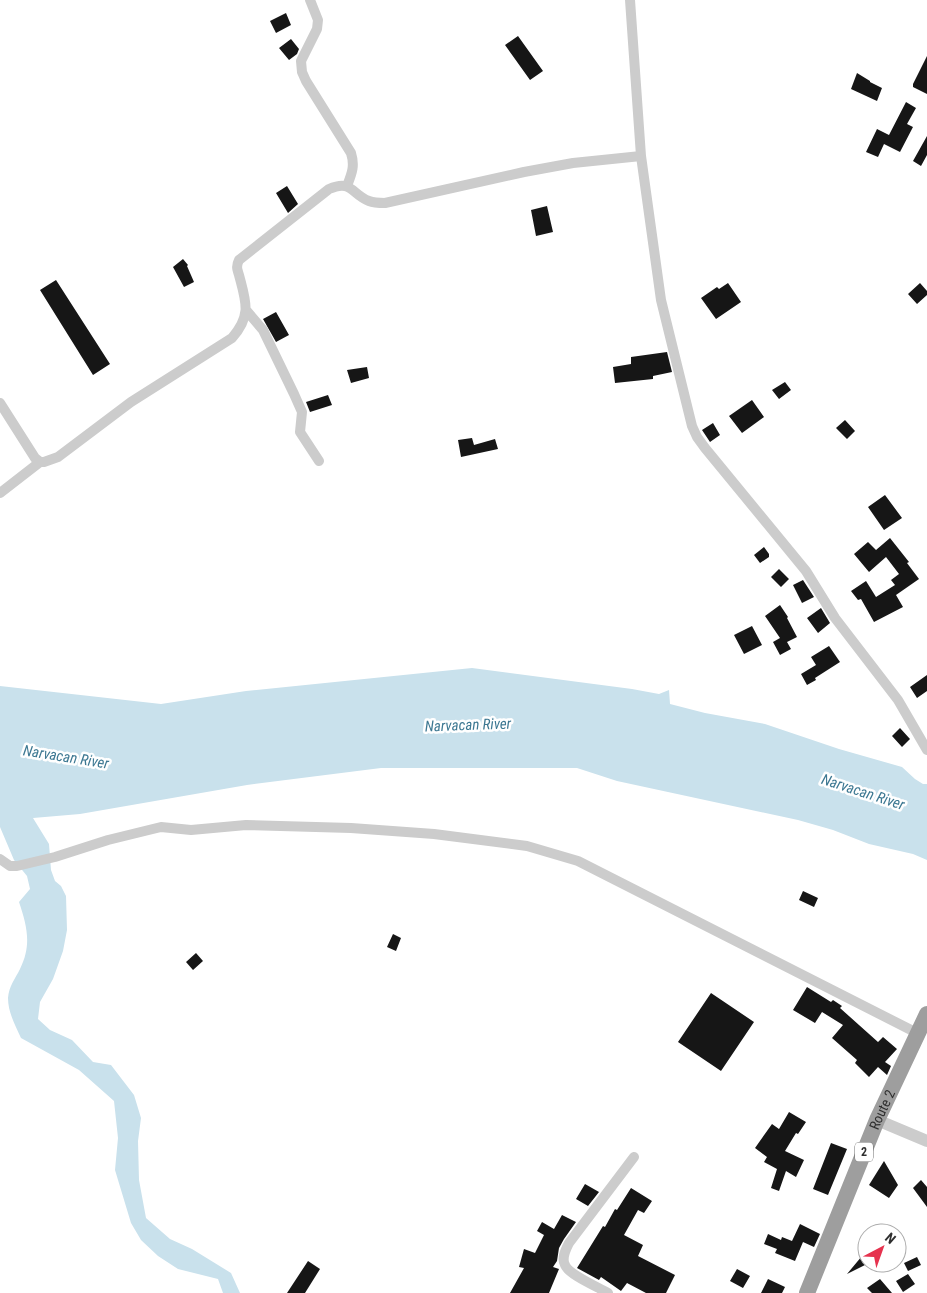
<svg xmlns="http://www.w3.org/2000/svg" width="927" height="1293" font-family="'Roboto Condensed',sans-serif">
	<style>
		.water { fill: #c9e1ec }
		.building { fill: #161616 }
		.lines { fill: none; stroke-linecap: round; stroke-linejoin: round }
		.minor { stroke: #ccc; stroke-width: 10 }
		.tertiary { stroke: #ccc; stroke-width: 12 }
		.trunk { stroke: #9e9e9e; stroke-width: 16 }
		.labels { text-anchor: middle; stroke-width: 5; stroke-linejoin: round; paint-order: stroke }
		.shield { fill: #fff; stroke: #6d6d6d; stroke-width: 1 }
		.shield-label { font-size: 12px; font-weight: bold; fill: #2f2f2f }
		.street-label { font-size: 14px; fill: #2f2f2f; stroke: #fff }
		.water-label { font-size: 15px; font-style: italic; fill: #3d7892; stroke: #fff }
	</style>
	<rect width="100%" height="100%" fill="#fff"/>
	<path class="water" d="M 472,668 L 632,689 L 659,694 L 669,690 L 670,704 L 705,713 L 765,724 L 839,749 L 902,767 L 915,779 L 923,784 L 927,784 L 927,860 L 913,854 L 869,844 L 833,830 L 798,820 L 617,781 L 577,768 L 381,768 L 247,785 L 80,814 L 33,818 L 49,844 L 51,870 L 55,881 L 61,886 L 66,896 L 67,930 L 63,951 L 53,979 L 40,1002 L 38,1019 L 50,1030 L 72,1040 L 93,1062 L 111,1065 L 134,1095 L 141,1118 L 138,1141 L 139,1180 L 146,1218 L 170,1239 L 192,1249 L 231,1273 L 240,1293 L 223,1293 L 218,1279 L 178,1269 L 158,1256 L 141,1240 L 131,1223 L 115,1170 L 118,1138 L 114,1101 L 79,1070 L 21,1038 C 15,1025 8,1012 8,998 C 9,986 15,979 20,969 C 32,945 27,926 19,902 L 30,889 L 27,876 L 14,860 L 0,827 L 0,686 L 161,704 L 246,691 Z"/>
	<path class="building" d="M 286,13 L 291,25 L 276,33 L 270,21 Z
		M 518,36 L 543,71 L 530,80 L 505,45 Z
		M 291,39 L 299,49 L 297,54 L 289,60 L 279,48 Z
		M 927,56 L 927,94 L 913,87 L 913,84 Z
		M 857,73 L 870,81 L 870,82 L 882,88 L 877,101 L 851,89 Z
		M 906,102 L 916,108 L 907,124 L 913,127 L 900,152 L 884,144 L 878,157 L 866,152 L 877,129 L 889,135 Z
		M 927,136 L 927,155 L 921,166 L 913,161 Z
		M 287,186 L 298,204 L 288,213 L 276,193 Z
		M 547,206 L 553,232 L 536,236 L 531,210 Z
		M 183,259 L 188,265 L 187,266 L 194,282 L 184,287 L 173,267 Z
		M 56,280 L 110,364 L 93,375 L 40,290 Z
		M 728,283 L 741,302 L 716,319 L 701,298 L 717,287 L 719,289 Z
		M 920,283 L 927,291 L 927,295 L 917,304 L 908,294 Z
		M 276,312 L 289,335 L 276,342 L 263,319 Z
		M 667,352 L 672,372 L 653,376 L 653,379 L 615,383 L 613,367 L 631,364 L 631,357 Z
		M 367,367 L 369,378 L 351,383 L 347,370 Z
		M 785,382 L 791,390 L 779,399 L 772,390 Z
		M 328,395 L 332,405 L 310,412 L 306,402 Z
		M 752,400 L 764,417 L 742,433 L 729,416 Z
		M 845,420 L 855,431 L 847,439 L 836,428 Z
		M 713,423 L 720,435 L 710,442 L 702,430 Z
		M 472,438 L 474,445 L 495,439 L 498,449 L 461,457 L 458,440 Z
		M 885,495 L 902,518 L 884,530 L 868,507 Z
		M 890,538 L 909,562 L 907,563 L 919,579 L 896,595 L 903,607 L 874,622 L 861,599 L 858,600 L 851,591 L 866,581 L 876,597 L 895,585 L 891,580 L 899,574 L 886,557 L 869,572 L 854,554 L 868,542 L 876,550 Z
		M 764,547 L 769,554 L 769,557 L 760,563 L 754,555 Z
		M 779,569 L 789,579 L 781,587 L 771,577 Z
		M 803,580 L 814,597 L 802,603 L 793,585 Z
		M 780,605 L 788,617 L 787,618 L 797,637 L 787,642 L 791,649 L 780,655 L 773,642 L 780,638 L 765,616 Z
		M 821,608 L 830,623 L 818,633 L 807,618 Z
		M 752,626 L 762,645 L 744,654 L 734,635 Z
		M 829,646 L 840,662 L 815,678 L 816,680 L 807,685 L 801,674 L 816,665 L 811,657 Z
		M 927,675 L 927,691 L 917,698 L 910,687 Z
		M 900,728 L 910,739 L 902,747 L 892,736 Z
		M 803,891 L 818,898 L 814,907 L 799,900 Z
		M 393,934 L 401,938 L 396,951 L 387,947 Z
		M 196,953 L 203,961 L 193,970 L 186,962 Z
		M 807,987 L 831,1002 L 833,1000 L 842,1006 L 840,1008 L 878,1042 L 883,1037 L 897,1049 L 885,1062 L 891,1066 L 887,1075 L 878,1067 L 869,1077 L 855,1063 L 857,1060 L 832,1038 L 843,1025 L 822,1012 L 815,1023 L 793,1010 Z
		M 711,993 L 754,1022 L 721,1071 L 678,1042 Z
		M 789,1112 L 806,1122 L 798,1134 L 796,1133 L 785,1151 L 804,1160 L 796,1177 L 786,1171 L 779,1191 L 771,1188 L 777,1169 L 764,1162 L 767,1157 L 755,1148 L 772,1124 L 779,1129 Z
		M 831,1143 L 847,1149 L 828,1195 L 813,1189 Z
		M 884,1161 L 898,1185 L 889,1198 L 869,1185 Z
		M 921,1180 L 927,1187 L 927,1207 L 913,1188 Z
		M 585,1184 L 599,1192 L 588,1206 L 576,1199 Z
		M 631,1188 L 652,1201 L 644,1213 L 638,1210 L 624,1235 L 643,1245 L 638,1256 L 675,1275 L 666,1293 L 646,1293 L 627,1283 L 621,1291 L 601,1277 L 599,1280 L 577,1268 L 603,1226 L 605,1227 L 615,1209 L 617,1210 Z
		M 562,1215 L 576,1222 L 564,1239 L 559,1248 L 557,1261 L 553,1267 L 559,1269 L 549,1293 L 510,1293 L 524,1268 L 519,1267 L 524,1249 L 535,1253 L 544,1235 L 537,1231 L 542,1222 L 554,1229 Z
		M 800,1224 L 820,1234 L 814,1247 L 803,1242 L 795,1261 L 775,1253 L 777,1249 L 764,1244 L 768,1234 L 781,1240 L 782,1237 L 792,1241 Z
		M 867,1250 L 867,1264 L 847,1274 Z
		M 917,1257 L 921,1265 L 908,1271 L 904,1263 Z
		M 308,1261 L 320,1269 L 305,1293 L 287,1293 Z
		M 737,1269 L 750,1276 L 743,1288 L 730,1281 Z
		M 908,1274 L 915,1284 L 903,1292 L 896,1281 Z
		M 768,1279 L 785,1287 L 782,1293 L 761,1293 Z
		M 880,1279 L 892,1293 L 872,1293 L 867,1288 Z"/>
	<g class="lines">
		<path class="minor" d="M 310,0 L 318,20 L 317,29 L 301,61 L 302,72 L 306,81 L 351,153 C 355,166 352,173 347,186
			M 630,0 L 641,156 L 661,300 L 692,426 L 697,437 L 705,448 L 806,571 L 835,618 L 898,700 L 927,750
			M 246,310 L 263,330 L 294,394 L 302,412 L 300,432 L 319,461
			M 0,403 L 35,458 L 40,462 L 44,462 L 58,457 L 131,402 L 232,338 C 252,315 246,302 239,275 C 237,269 236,266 239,260 L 329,189 C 352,179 351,194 369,201 C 374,203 380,203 385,203 L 524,172 L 573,163 L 641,156
			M 0,493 L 40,462
			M 0,859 L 10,866 L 17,866 L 55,857 L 108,840 L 161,827 L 191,830 L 246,825 L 351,828 L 434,834 L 527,846 L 578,861 L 917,1033
			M 608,1293 C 598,1287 569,1275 565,1265 C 561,1258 566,1249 569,1243 L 634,1157"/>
		<path class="tertiary" d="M 877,1120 L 927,1141"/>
		<path class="trunk" id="s1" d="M 807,1293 L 877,1120 L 927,1014"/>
	</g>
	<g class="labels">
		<rect class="shield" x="855" y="1142.5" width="18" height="19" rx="4"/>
		<g class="shield-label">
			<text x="864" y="1156">2</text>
		</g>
		<g class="street-label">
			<text dy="5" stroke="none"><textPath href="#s1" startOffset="198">Route 2</textPath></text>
		</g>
		<g class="water-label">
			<text transform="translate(468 725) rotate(-2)" y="5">Narvacan River</text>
			<text transform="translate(66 757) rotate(9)" y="5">Narvacan River</text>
			<text transform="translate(863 792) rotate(18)" y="5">Narvacan River</text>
		</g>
	</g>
	<g transform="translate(882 1248) rotate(41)"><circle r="24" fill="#ffffff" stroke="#acacac"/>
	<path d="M0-4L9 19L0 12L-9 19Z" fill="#e6324e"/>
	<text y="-8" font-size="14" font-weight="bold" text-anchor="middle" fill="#2f2f2f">N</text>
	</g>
</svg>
